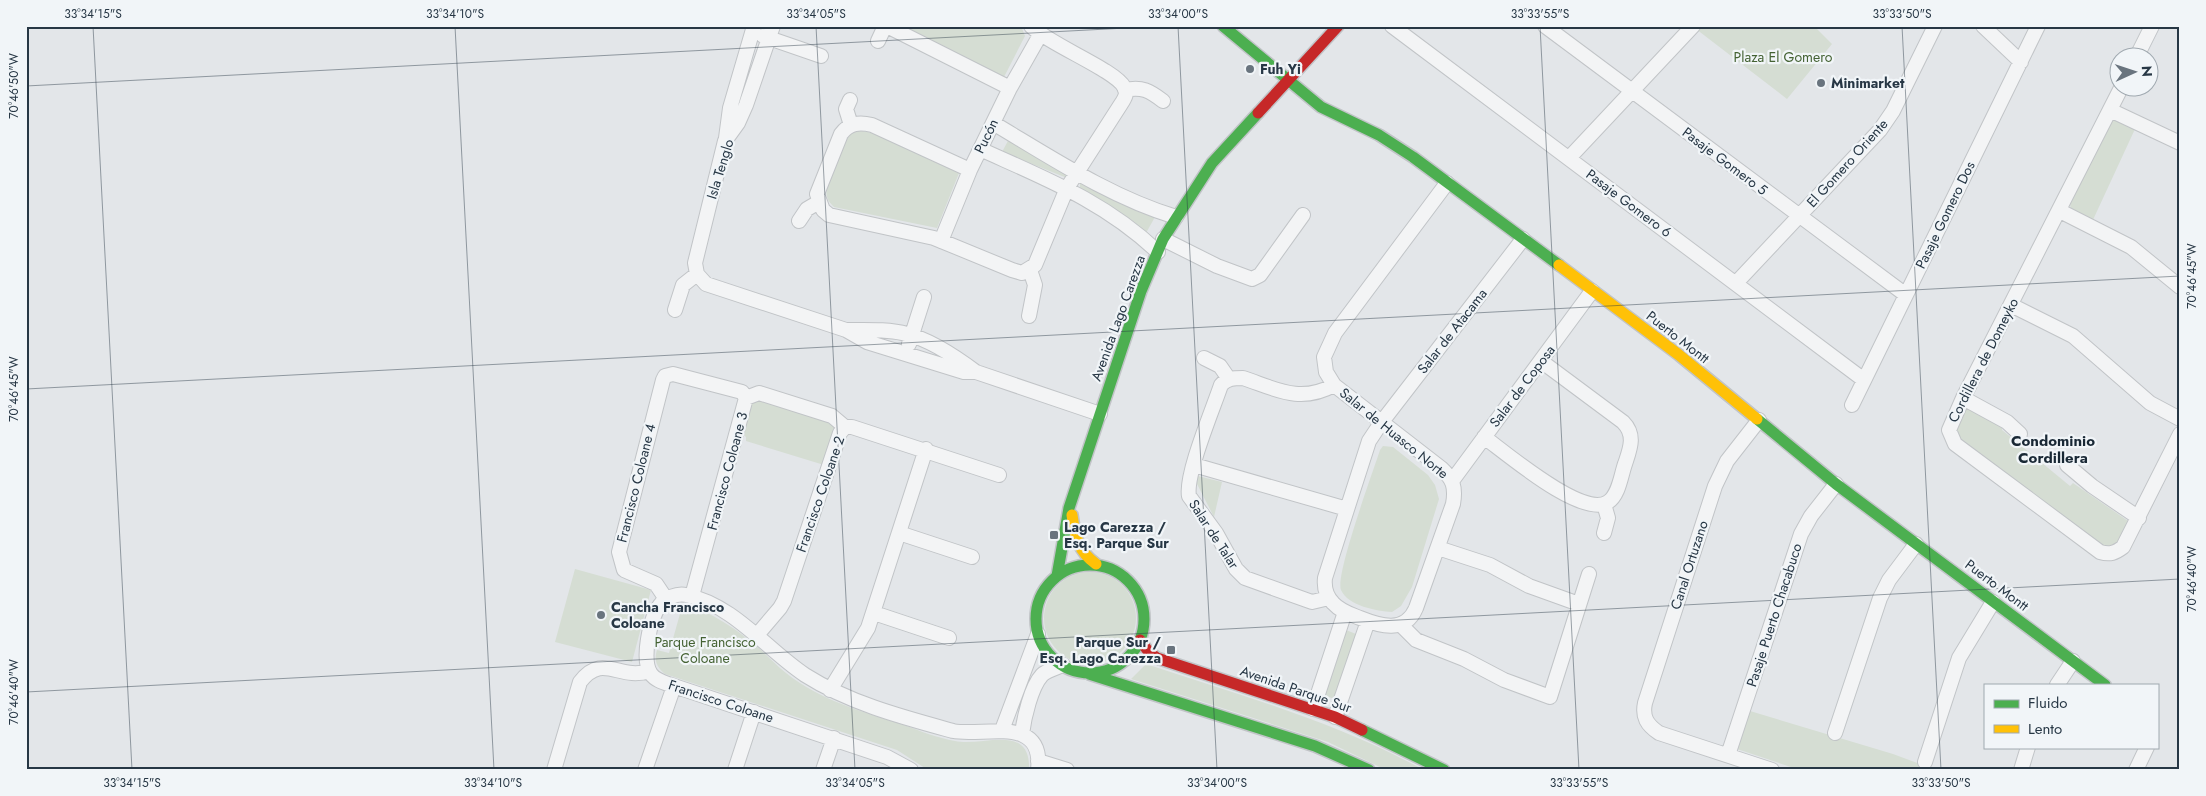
<svg xmlns="http://www.w3.org/2000/svg" width="2206" height="796" font-family="Jost,sans-serif">
	<style>
		.green { fill: #d5ddd3 }
		.lines { fill: none; stroke-linecap: round; stroke-linejoin: round }
		.street-casing { stroke: #c1c4c7; stroke-width: 16 }
		.fast-casing { stroke: #c1c4c7; stroke-width: 14 }
		.slow-casing { stroke: #c1c4c7; stroke-width: 14 }
		.jam-casing { stroke: #c1c4c7; stroke-width: 14 }
		.street { stroke: #f3f4f5; stroke-width: 14 }
		.fast { stroke: #4caf50; stroke-width: 11 }
		.slow { stroke: #ffc107; stroke-width: 11 }
		.jam { stroke: #c62828; stroke-width: 11 }
		.ticks { fill: none; stroke: #273745; stroke-width: 1; stroke-opacity: 0.45 }
		.poi-dot { fill: #69747e; stroke: #f1f5f8; stroke-width: 2 }
		.labels { text-anchor: middle; stroke-width: 4.5; stroke-linejoin: round; paint-order: stroke }
		.park-label { font-size: 14px; fill: #446233; stroke: #f1f5f8 }
		.poi-label { font-size: 14px; font-weight: bold; fill: #273745; stroke: #f1f5f8; text-anchor: start }
		.street-label { font-size: 14px; fill: #273745; stroke: #f1f5f8 }
		.neighbourhood-label { font-size: 15px; font-weight: bold; fill: #192835; stroke: #f1f5f8 }
		.neatline { fill: none; stroke: #273745; stroke-width: 2 }
		.ticks-label { font-size: 12px; text-anchor: middle; fill: #273745 }
	</style>
	<rect width="100%" height="100%" fill="#e3e6e9"/>
	<path class="green" d="M 894,26 L 1021,26 L 1025,36 L 1004,77 Z
		M 1699,26 L 1814,26 L 1832,44 L 1787,99 L 1696,29 Z
		M 2117,119 L 2135,129 L 2092,222 L 2071,210 L 2070,204 L 2109,123 Z
		M 858,130 L 876,134 L 959,173 L 937,228 L 834,207 C 828,201 825,196 827,187 L 846,140 L 851,134 Z
		M 1009,139 L 1067,173 L 1067,178 L 1002,152 Z
		M 1080,183 L 1086,184 L 1113,199 L 1155,217 L 1146,233 L 1103,201 L 1080,188 Z
		M 761,397 L 831,419 L 835,428 L 824,465 L 746,441 L 746,437 L 743,434 L 751,399 Z
		M 1966,405 L 2002,424 L 2002,430 L 2070,486 L 2073,483 L 2131,523 L 2120,544 L 2104,549 L 1957,438 L 1955,424 Z
		M 1383,446 L 1393,447 L 1428,475 L 1435,485 L 1439,499 L 1412,587 L 1401,606 L 1392,612 C 1377,611 1348,606 1341,590 C 1335,575 1373,472 1380,450 Z
		M 1198,476 L 1222,482 L 1214,517 L 1196,482 Z
		M 575,569 L 651,590 L 632,662 L 555,642 Z
		M1044 618a46 46 0 1 1 92 0a46 46 0 1 1-92 0Z
		M 683,603 C 713,613 737,629 761,650 C 769,657 777,666 786,673 C 820,700 863,712 904,725 C 920,731 938,738 955,741 C 983,747 1031,722 1029,770 L 928,770 L 897,750 L 665,674 C 656,666 654,660 657,650 L 669,653 Z
		M 1346,630 L 1356,634 L 1334,699 L 1324,695 Z
		M 1146,664 C 1240,695 1336,722 1424,770 L 1386,770 L 1328,742 L 1131,679 Z
		M 1750,711 L 1893,754 L 1936,770 L 1800,770 L 1737,749 Z"/>
	<g class="lines">
		<g class="street-casing">
			<path id="street" d="M 773,26 L 746,105 L 738,123 L 725,141 L 695,263 L 697,274 L 706,284 L 846,330 L 867,342 L 964,372 L 976,372
				M 887,26 L 1010,88
				M 1392,26 L 1864,380
				M 1545,26 L 1906,295
				M 1983,26 L 2021,62
				M 763,36 L 821,56
				M 878,41 L 885,26
				M 2136,58 L 2152,26
				M 2121,88 L 1963,398 L 1949,430 L 1955,444 L 2100,552 C 2110,555 2115,553 2123,547 L 2180,434
				M 1125,90 C 1142,86 1150,91 1163,101
				M 850,100 L 846,109 L 851,125
				M 2110,110 L 2180,143
				M 993,123 C 1052,158 1110,197 1176,217
				M 726,138 L 730,108 L 754,26
				M 980,149 C 1046,179 1104,201 1158,252
				M 1569,158 L 1693,26
				M 970,170 L 872,125 C 859,122 849,123 841,134 L 817,194 L 823,210 L 829,215 L 934,238 L 1012,270 L 1022,273 L 1035,265 L 1067,188 L 1121,104 C 1125,98 1128,93 1124,87 C 1115,70 1050,45 1031,26
				M 1447,183 L 1335,333 L 1324,357 L 1326,372 L 1334,385 L 1441,468 C 1453,479 1456,487 1453,504 L 1416,608 C 1405,634 1380,626 1360,618 C 1350,614 1340,611 1333,603 C 1326,596 1324,587 1325,578 L 1369,441 L 1381,423 L 1523,239
				M 2060,211 L 2131,247 L 2180,287
				M 799,221 L 807,209 L 819,202
				M 1163,239 L 1217,266 L 1252,279 L 1260,275 L 1303,215
				M 941,241 L 970,170 L 1010,88 L 1040,35
				M 1736,283 L 1880,130 L 1893,111 L 1935,26
				M 2011,305 L 2073,336 L 2150,403 L 2180,419
				M 675,310 L 683,285 L 697,274
				M 1029,316 L 1035,285 L 1030,270
				M 848,330 C 867,330 889,329 907,334 C 931,340 956,357 976,372 L 1100,414
				M 909,344 L 924,297
				M 1204,358 L 1220,366 L 1229,379
				M 746,398 L 759,393 L 832,416 L 845,427
				M 1963,398 L 2007,422 L 2020,434
				M 1852,405 L 2038,26
				M 1759,420 L 1727,461 L 1715,486 L 1645,703 C 1642,717 1647,725 1659,733 L 1772,770
				M 1484,437 C 1506,453 1583,519 1608,502 C 1619,495 1621,475 1625,464 C 1630,449 1636,435 1623,422 L 1541,361
				M 1194,465 L 1347,509
				M 2067,465 L 2092,486 L 2139,518
				M 1452,481 L 1592,291
				M 899,533 L 972,557
				M 1604,533 L 1608,518 L 1604,504
				M 1438,548 L 1490,565 L 1529,586 L 1579,604
				M 1329,598 L 1312,602 L 1245,578 L 1236,569 L 1216,533 L 1189,496 C 1185,475 1213,409 1221,385 C 1227,378 1234,378 1243,378 C 1276,389 1300,404 1334,385
				M 666,599 L 656,584 L 624,570 L 619,552 L 663,380 L 665,376 L 673,374 L 742,392 L 746,398 L 692,596
				M 874,613 L 949,638
				M 1401,625 L 1416,640 L 1464,659 L 1504,680 L 1550,697 L 1589,574
				M 757,635 L 780,608 L 784,601 L 840,433 L 845,427 L 852,427 L 999,475
				M 2057,685 L 2073,661
				M 830,690 L 868,628 L 926,449
				M 1313,709 L 1345,612
				M 1335,717 L 1368,621
				M 1002,730 L 1038,634
				M 1835,733 L 1880,598 L 1889,580 L 1916,544
				M 1022,734 C 1024,718 1031,687 1042,675 C 1047,670 1056,668 1063,665
				M 1728,755 L 1801,534 L 1811,516 L 1836,484
				M 1038,761 L 1067,770
				M 1925,762 L 1959,658 L 1993,602
				M 554,770 L 580,682 C 603,652 619,681 649,671
				M 645,770 L 674,686
				M 735,770 L 754,712
				M 823,770 L 834,738
				M 911,770 L 887,757 L 674,686 C 666,683 656,681 651,674 C 641,660 650,618 660,605 C 665,598 677,593 686,595 C 734,605 766,649 805,675 C 849,703 902,717 953,731 C 984,737 1044,714 1038,770
				M 2021,770 L 2028,747
				M 2136,770 L 2147,747"/>
		</g>
		<g class="fast-casing">
			<path id="fast" d="M 1223,26 L 1321,107 L 1379,135 L 1413,157 L 1559,265
				M 1757,419 L 1836,484 L 2105,685
				M1036 619a54 54 0 1 1 108 0a54 54 0 1 1-108 0Z
				M 1057,576 L 1069,508 L 1141,291 L 1163,239 L 1212,163 L 1258,113
				M 1089,674 L 1315,746 L 1369,770
				M 1362,730 L 1444,770"/>
		</g>
		<g class="slow-casing">
			<path id="slow" d="M 1559,265 L 1679,355 L 1757,419
				M 1072,515 C 1075,536 1078,551 1096,564"/>
		</g>
		<g class="jam-casing">
			<path id="jam" d="M 1258,113 L 1338,26
				M 1140,640 L 1148,651 L 1157,658 L 1335,717 L 1362,730"/>
		</g>
		<use href="#street" class="street"/>
		<use href="#fast" class="fast"/>
		<use href="#slow" class="slow"/>
		<use href="#jam" class="jam"/>
	</g>
	<path class="ticks" d="M 93,26 L 132,770M 455,26 L 494,770M 816,26 L 855,770M 1178,26 L 1217,770M 1540,26 L 1579,770M 1902,26 L 1941,770M 26,86 L 1164,26M 26,389 L 2180,276M 26,692 L 2180,579"/>
	<g class="poi-dot">
		<circle cx="1250" cy="69" r="5"/>
		<circle cx="1821" cy="83" r="5"/>
		<rect x="1049" y="530" width="10" height="10" rx="2.5"/>
		<circle cx="601" cy="615" r="5"/>
		<rect x="1166" y="645" width="10" height="10" rx="2.5"/>
	</g>
	<g class="labels">
		<g class="park-label">
			<text x="1783" y="62">Plaza El Gomero</text>
			<text x="705" y="647">Parque Francisco<tspan x="705" dy="16">Coloane</tspan></text>
		</g>
		<g class="poi-label">
			<text x="1260" y="74">Fuh Yi</text>
			<text x="1831" y="88">Minimarket</text>
			<text x="1064" y="532">Lago Carezza /<tspan x="1064" dy="16">Esq. Parque Sur</tspan></text>
			<text x="611" y="612">Cancha Francisco<tspan x="611" dy="16">Coloane</tspan></text>
			<text x="1161" y="647" text-anchor="end">Parque Sur /<tspan x="1161" dy="16">Esq. Lago Carezza</tspan></text>
		</g>
		<g class="street-label">
			<text transform="translate(986 136) rotate(-64)" y="5">Pucón</text>
			<text transform="translate(1725 161) rotate(37)" y="5">Pasaje Gomero 5</text>
			<text transform="translate(1847 163) rotate(-48)" y="5">El Gomero Oriente</text>
			<text transform="translate(720 169) rotate(-73)" y="5">Isla Tenglo</text>
			<text transform="translate(1629 203) rotate(37)" y="5">Pasaje Gomero 6</text>
			<text transform="translate(1945 215) rotate(-64)" y="5">Pasaje Gomero Dos</text>
			<text transform="translate(1118 318) rotate(-70)" y="5">Avenida Lago Carezza</text>
			<text transform="translate(1452 331) rotate(-52)" y="5">Salar de Atacama</text>
			<text transform="translate(1678 337) rotate(38)" y="5">Puerto Montt</text>
			<text transform="translate(1983 360) rotate(-63)" y="5">Cordillera de Domeyko</text>
			<text transform="translate(1522 386) rotate(-53)" y="5">Salar de Coposa</text>
			<text transform="translate(1394 433) rotate(39)" y="5">Salar de Huasco Norte</text>
			<text transform="translate(727 471) rotate(-75)" y="5">Francisco Coloane 3</text>
			<text transform="translate(636 483) rotate(-76)" y="5">Francisco Coloane 4</text>
			<text transform="translate(820 494) rotate(-71)" y="5">Francisco Coloane 2</text>
			<text transform="translate(1214 534) rotate(57)" y="5">Salar de Talar</text>
			<text transform="translate(1689 565) rotate(-72)" y="5">Canal Ortuzano</text>
			<text transform="translate(1997 585) rotate(37)" y="5">Puerto Montt</text>
			<text transform="translate(1774 615) rotate(-72)" y="5">Pasaje Puerto Chacabuco</text>
			<text transform="translate(1296 689) rotate(19)" y="5">Avenida Parque Sur</text>
			<text transform="translate(721 701) rotate(18)" y="5">Francisco Coloane</text>
		</g>
		<g class="neighbourhood-label">
			<text x="2053" y="446">Condominio<tspan x="2053" dy="17">Cordillera</tspan></text>
		</g>
	</g>
	<rect width="2206" height="796" fill="none" stroke="#f1f5f8" stroke-width="55"/>
	<rect x="1984" y="684" width="175" height="65" fill="#f1f5f8" stroke="#a0a9b0"/>
	<rect x="1994" y="700" width="25" height="8" fill="#4caf50" stroke="#a0a9b0"/>
	<text x="2028" y="708" font-size="15" fill="#273745">Fluido</text>
	<rect x="1994" y="725" width="25" height="8" fill="#ffc107" stroke="#a0a9b0"/>
	<text x="2028" y="734" font-size="15" fill="#273745">Lento</text>
	<g transform="translate(2134 72) rotate(87)"><circle r="24" fill="#f1f5f8" stroke="#a0a9b0"/>
	<path d="M0-4L9 19L0 12L-9 19Z" fill="#69747e"/>
	<text y="-8" font-size="14" font-weight="bold" text-anchor="middle" fill="#273745">N</text>
	</g>
	<rect x="28" y="28" width="2150" height="740" class="neatline"/>
	<g class="ticks-label">
		<text x="93" y="18">33°34'15"S</text>
		<text x="455" y="18">33°34'10"S</text>
		<text x="816" y="18">33°34'05"S</text>
		<text x="1178" y="18">33°34'00"S</text>
		<text x="1540" y="18">33°33'55"S</text>
		<text x="1902" y="18">33°33'50"S</text>
		<text transform="translate(14 86) rotate(-90)" y="4">70°46'50"W</text>
		<text transform="translate(2192 276) rotate(-90)" y="4">70°46'45"W</text>
		<text transform="translate(14 389) rotate(-90)" y="4">70°46'45"W</text>
		<text transform="translate(2192 579) rotate(-90)" y="4">70°46'40"W</text>
		<text transform="translate(14 692) rotate(-90)" y="4">70°46'40"W</text>
		<text x="132" y="787">33°34'15"S</text>
		<text x="493" y="787">33°34'10"S</text>
		<text x="855" y="787">33°34'05"S</text>
		<text x="1217" y="787">33°34'00"S</text>
		<text x="1579" y="787">33°33'55"S</text>
		<text x="1941" y="787">33°33'50"S</text>
	</g>
</svg>
